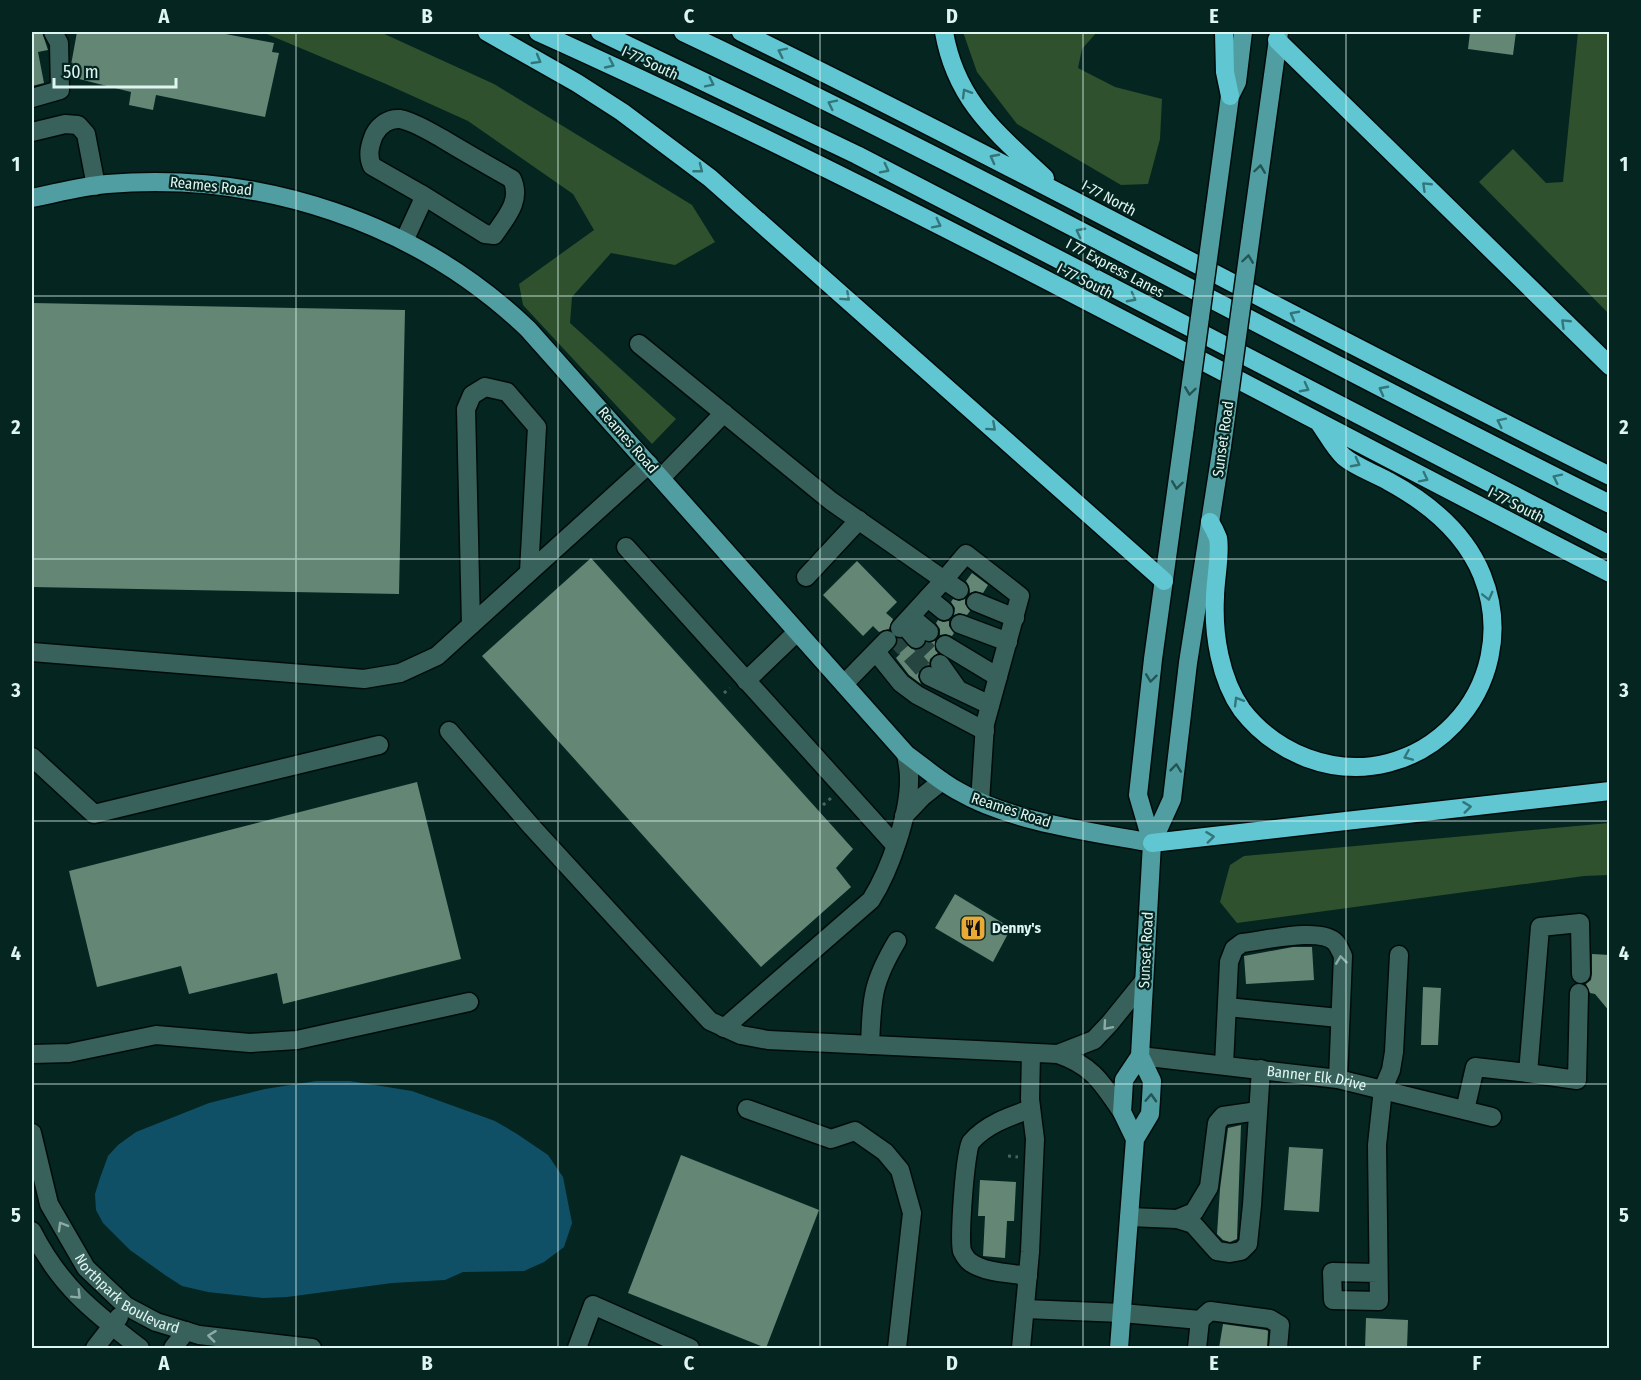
<svg xmlns="http://www.w3.org/2000/svg" width="1641" height="1380" font-family="'Fira Sans Condensed',sans-serif">
	<style>
		.forest { fill: #30512d }
		.water { fill: #105066 }
		.building { fill: #648675 }
		.lines { fill: none; stroke-linecap: round; stroke-linejoin: round }
		.minor-tunnel { stroke: #264440; stroke-width: 18; stroke-dasharray: 18 9; stroke-linecap: butt }
		.minor-casing { stroke: #000c0a; stroke-width: 21 }
		.major-casing { stroke: #000c0a; stroke-width: 21 }
		.highway-casing { stroke: #000c0a; stroke-width: 21 }
		.path { stroke: #476460; stroke-width: 3; stroke-dasharray: 3 4.5; stroke-linecap: butt }
		.minor { stroke: #38615b; stroke-width: 18 }
		.major { stroke: #509ea2; stroke-width: 18 }
		.highway { stroke: #60c6d2; stroke-width: 18 }
		.major-bridge-casing { stroke: #000c0a; stroke-width: 21; stroke-linecap: butt }
		.major-bridge { stroke: #509ea2; stroke-width: 18 }
		.oneway { stroke: #32767a }
		.oneway2 { stroke: #235555 }
		.oneway3 { stroke: #8caba6 }
		.grid { fill: none; stroke: #dff5f1; stroke-width: 1.5; stroke-opacity: 0.55 }
		.labels { text-anchor: middle; stroke-width: 4.5; stroke-linejoin: round; paint-order: stroke }
		.street-label { font-size: 15px; fill: #dff5f1; stroke: #052521 }
		.poi-label { font-size: 15px; font-weight: bold; fill: #dff5f1; stroke: #052521; text-anchor: start }
		.neatline { fill: none; stroke: #dff5f1; stroke-width: 2 }
		.grid-label { font-size: 20px; text-anchor: middle; font-weight: bold; fill: #dff5f1 }
	</style>
	<rect width="100%" height="100%" fill="#052521"/>
	<path class="forest" d="M 262,32 L 380,32 L 494,84 L 692,205 L 715,242 L 675,265 L 611,253 L 572,297 L 570,323 L 676,419 L 652,444 L 523,305 L 519,284 L 594,230 L 573,194 L 468,121 L 386,84 Z
		M 963,32 L 1097,32 L 1082,49 L 1078,68 L 1115,87 L 1162,99 L 1160,139 L 1148,184 L 1121,185 L 1017,124 L 977,72 Z
		M 1578,32 L 1609,32 L 1609,314 L 1479,182 L 1513,149 L 1546,183 L 1563,182 Z
		M 1609,823 L 1609,875 L 1584,876 L 1237,923 L 1220,902 L 1230,865 L 1244,856 Z"/>
	<path class="water" d="M 316,1081 L 350,1081 L 412,1091 L 495,1121 L 517,1134 L 548,1155 L 563,1177 L 572,1223 L 564,1247 L 544,1262 L 524,1271 L 463,1272 L 445,1280 L 392,1283 L 287,1297 L 263,1298 L 208,1292 L 182,1286 L 165,1275 L 130,1250 L 103,1223 L 96,1210 L 95,1194 L 100,1178 L 108,1156 L 118,1145 L 136,1132 L 209,1103 L 265,1089 Z"/>
	<path class="building" d="M 32,32 L 42,32 L 48,50 L 38,52 L 44,83 L 32,86 Z
		M 77,32 L 215,32 L 274,43 L 272,52 L 279,53 L 265,117 L 156,95 L 153,110 L 129,105 L 131,92 L 71,77 L 71,65 Z
		M 1470,32 L 1516,32 L 1513,55 L 1468,49 Z
		M 32,303 L 405,310 L 399,594 L 32,587 Z
		M 591,558 L 853,849 L 836,868 L 851,887 L 761,967 L 482,656 Z
		M 857,561 L 897,602 L 886,613 L 893,619 L 889,629 L 879,632 L 873,626 L 863,636 L 823,595 Z
		M 972,573 L 988,585 L 983,593 L 975,591 L 970,593 L 969,586 L 966,581 Z
		M 953,599 L 959,601 L 965,599 L 965,604 L 970,611 L 967,615 L 959,613 L 954,615 L 955,608 L 951,602 Z
		M 938,620 L 943,622 L 949,621 L 949,626 L 954,633 L 952,636 L 946,634 L 940,635 L 940,629 L 936,623 Z
		M 898,639 L 901,639 L 912,649 L 917,650 L 923,648 L 926,643 L 935,641 L 935,650 L 938,653 L 930,659 L 929,665 L 923,666 L 919,671 L 918,677 L 921,684 L 909,675 L 896,658 L 900,654 L 895,648 Z
		M 417,782 L 461,959 L 283,1004 L 277,973 L 189,994 L 181,966 L 97,987 L 69,871 Z
		M 955,894 L 1011,928 L 993,962 L 935,928 Z
		M 1293,947 L 1312,947 L 1314,980 L 1246,984 L 1244,956 Z
		M 1592,954 L 1610,955 L 1610,1012 L 1595,994 L 1590,993 L 1586,984 L 1591,980 L 1592,974 Z
		M 1423,987 L 1441,988 L 1438,1045 L 1421,1045 Z
		M 1241,1125 L 1237,1239 L 1230,1242 L 1223,1240 L 1217,1234 L 1220,1189 L 1228,1128 Z
		M 1289,1147 L 1323,1149 L 1319,1212 L 1284,1210 Z
		M 681,1155 L 819,1210 L 766,1348 L 628,1293 Z
		M 980,1180 L 1016,1182 L 1014,1221 L 1007,1221 L 1005,1258 L 983,1256 L 985,1216 L 978,1216 Z
		M 1366,1318 L 1408,1320 L 1407,1348 L 1365,1348 Z
		M 1223,1324 L 1266,1330 L 1268,1331 L 1267,1348 L 1219,1348 Z"/>
	<g class="lines">
		<path class="minor-tunnel" d="M 893,635 L 929,676
			M 916,639 L 940,664"/>
		<g class="minor-casing">
			<g id="minor">
				<path d="M 32,98 L 60,90 L 59,43 L 53,32"/>
				<path d="M 32,132 L 65,124 L 78,125 L 86,134 L 96,186"/>
				<path d="M 404,241 L 422,202 L 421,194 L 372,166 C 367,155 370,145 374,135 C 379,125 389,118 400,119 C 415,122 430,132 443,139 C 466,153 489,166 512,179 C 522,201 506,217 494,235 L 485,234 L 421,194"/>
				<path d="M 639,344 L 831,501 L 944,580 L 900,628"/>
				<path d="M 661,478 L 724,413"/>
				<path d="M 626,547 L 895,845"/>
				<path d="M 806,577 L 859,520"/>
				<path d="M 959,590 L 944,580 L 966,554 L 1020,596 L 985,724 L 980,802"/>
				<path d="M 928,598 L 944,611"/>
				<path d="M 976,602 L 1015,618"/>
				<path d="M 911,617 L 929,632"/>
				<path d="M 960,624 L 1008,642"/>
				<path d="M 471,625 L 466,409 L 472,395 L 485,387 L 507,392 L 537,427 L 529,572"/>
				<path d="M 904,625 L 916,639"/>
				<path d="M 945,645 L 998,677"/>
				<path d="M 32,652 L 364,679 L 400,673 L 437,656 L 649,464"/>
				<path d="M 876,652 L 901,683 L 917,695 L 985,731"/>
				<path d="M 940,664 L 957,688"/>
				<path d="M 929,676 L 990,705"/>
				<path d="M 746,681 L 797,632"/>
				<path d="M 844,684 L 887,640"/>
				<path d="M 449,731 L 532,827 L 710,1021 L 741,1035 L 768,1040 L 1058,1054 C 1093,1066 1102,1083 1122,1112"/>
				<path d="M 32,757 L 94,814 L 379,745"/>
				<path d="M 904,816 L 922,797 L 942,781"/>
				<path d="M 1227,1007 L 1339,1018"/>
				<path d="M 724,1028 L 871,900 C 890,870 910,813 909,777 C 909,769 907,761 906,754"/>
				<path d="M 870,1045 C 872,997 872,983 897,941"/>
				<path d="M 32,1054 L 69,1053 L 156,1035 L 250,1043 L 297,1040 L 469,1002"/>
				<path d="M 1058,1054 L 1094,1040 L 1110,1023 L 1144,981"/>
				<path id="s1" d="M 1140,1056 L 1338,1079 L 1492,1117"/>
				<path d="M 1224,1065 L 1229,962 L 1234,949 L 1242,943 C 1263,941 1322,926 1336,943 C 1339,947 1341,952 1343,956 L 1338,1079"/>
				<path d="M 1528,1073 L 1577,1080 L 1579,993"/>
				<path d="M 747,1109 L 831,1139 L 855,1131 L 885,1152 L 900,1170 L 912,1213 L 897,1348"/>
				<path d="M 1465,1110 L 1475,1067 L 1528,1073 L 1540,927 L 1580,923 L 1581,974"/>
				<path id="s2" d="M 32,1133 L 49,1204 L 86,1268 L 126,1306 L 156,1322 L 199,1335 L 312,1348"/>
				<path d="M 1129,1217 L 1177,1219 L 1193,1224 L 1217,1251 L 1230,1253 L 1241,1251 L 1248,1244 L 1252,1205 L 1261,1069"/>
				<path d="M 1177,1219 L 1194,1212 L 1209,1187 L 1217,1123 L 1223,1116 L 1258,1111"/>
				<path d="M 32,1231 C 60,1286 92,1311 140,1348"/>
				<path d="M 1378,1273 L 1332,1272 L 1333,1300 L 1379,1301 L 1377,1145 L 1383,1089 L 1391,1070 L 1394,1052 L 1399,955"/>
				<path d="M 1028,1276 C 1010,1273 985,1273 970,1262 C 967,1260 964,1255 962,1251 C 959,1238 965,1150 971,1142 C 986,1124 1011,1116 1031,1109"/>
				<path d="M 1025,1309 L 1122,1313 L 1200,1320 L 1197,1348"/>
				<path d="M 1200,1320 L 1210,1311 L 1270,1319 L 1280,1325 L 1278,1348"/>
				<path d="M 95,1348 L 119,1317"/>
				<path d="M 173,1348 L 186,1331"/>
				<path d="M 577,1348 L 593,1305 L 690,1348"/>
				<path d="M 1021,1348 L 1030,1252 L 1035,1139 L 1030,1099 L 1031,1053"/>
			</g>
		</g>
		<g class="major-casing">
			<path id="major" d="M 32,198 C 57,193 82,186 107,184 C 261,171 416,222 528,329 L 906,754 C 923,766 939,781 958,791 C 1011,822 1092,832 1152,843
				M 1215,207 L 1230,96 L 1237,82 L 1243,32
				M 1252,227 L 1279,32
				M 1152,843 L 1172,799 L 1188,663 L 1222,446
				M 1135,1139 L 1122,1112 L 1123,1097 L 1124,1080 L 1140,1056 L 1152,843 L 1138,795 L 1153,659 L 1185,427
				M 1119,1348 L 1135,1139 L 1150,1114 L 1151,1099 L 1152,1081 L 1140,1056"/>
		</g>
		<g class="highway-casing">
			<path id="highway" d="M 487,32 L 577,83 L 622,112 L 710,178 L 1164,581
				M 538,32 C 903,196 1253,391 1610,573
				M 600,32 L 857,155 L 1610,545
				M 683,32 C 996,180 1299,350 1610,504
				M 741,32 C 1033,175 1318,331 1610,476
				M 944,32 C 956,101 996,132 1045,178
				M 1224,32 L 1225,72 L 1230,96
				M 1277,40 L 1610,366
				M 1210,522 C 1213,527 1216,533 1218,538 C 1221,552 1215,582 1215,597 C 1213,634 1220,679 1242,710 C 1259,732 1281,748 1307,758 C 1420,800 1527,687 1482,575 C 1465,533 1427,502 1388,481 C 1374,473 1356,467 1344,457 C 1335,449 1327,434 1320,424
				M 1152,843 L 1610,791"/>
		</g>
		<path class="path" d="M 724,693 L 730,688
			M 823,805 L 831,798
			M 1008,1156 L 1018,1157"/>
		<use href="#minor" class="minor"/>
		<use href="#major" class="major"/>
		<use href="#highway" class="highway"/>
		<g class="major-bridge-casing">
			<path id="major-bridge" d="M 1185,427 L 1215,207
				M 1222,446 L 1252,227"/>
		</g>
		<use href="#major-bridge" class="major-bridge"/>
	</g>
	<defs><path id="oneway-chevron" d="M-2-3.5L2.5 0L-2 3.5" fill="none" stroke-width="1.6" stroke-linecap="round" stroke-linejoin="round" transform="scale(1.5)"/></defs>
	<g class="oneway">
		<use href="#oneway-chevron" transform="translate(782 52) rotate(-154)"/>
		<use href="#oneway-chevron" transform="translate(537 60) rotate(30)"/>
		<use href="#oneway-chevron" transform="translate(610 64) rotate(25)"/>
		<use href="#oneway-chevron" transform="translate(710 83) rotate(26)"/>
		<use href="#oneway-chevron" transform="translate(966 93) rotate(-121)"/>
		<use href="#oneway-chevron" transform="translate(832 104) rotate(-154)"/>
		<use href="#oneway-chevron" transform="translate(994 158) rotate(-152)"/>
		<use href="#oneway-chevron" transform="translate(699 169) rotate(38)"/>
		<use href="#oneway-chevron" transform="translate(885 169) rotate(27)"/>
		<use href="#oneway-chevron" transform="translate(1426 186) rotate(-136)"/>
		<use href="#oneway-chevron" transform="translate(937 224) rotate(27)"/>
		<use href="#oneway-chevron" transform="translate(1080 232) rotate(-152)"/>
		<use href="#oneway-chevron" transform="translate(846 297) rotate(42)"/>
		<use href="#oneway-chevron" transform="translate(1132 298) rotate(28)"/>
		<use href="#oneway-chevron" transform="translate(1294 315) rotate(-152)"/>
		<use href="#oneway-chevron" transform="translate(1565 323) rotate(-136)"/>
		<use href="#oneway-chevron" transform="translate(1305 388) rotate(28)"/>
		<use href="#oneway-chevron" transform="translate(1383 390) rotate(-152)"/>
		<use href="#oneway-chevron" transform="translate(1501 422) rotate(-154)"/>
		<use href="#oneway-chevron" transform="translate(992 427) rotate(42)"/>
		<use href="#oneway-chevron" transform="translate(1356 463) rotate(28)"/>
		<use href="#oneway-chevron" transform="translate(1424 478) rotate(27)"/>
		<use href="#oneway-chevron" transform="translate(1557 478) rotate(-154)"/>
		<use href="#oneway-chevron" transform="translate(1488 596) rotate(76)"/>
		<use href="#oneway-chevron" transform="translate(1238 701) rotate(-121)"/>
		<use href="#oneway-chevron" transform="translate(1408 756) rotate(157)"/>
		<use href="#oneway-chevron" transform="translate(1467 807) rotate(-7)"/>
		<use href="#oneway-chevron" transform="translate(1210 837) rotate(-7)"/>
	</g>
	<g class="oneway2">
		<use href="#oneway-chevron" transform="translate(1260 169) rotate(-82)"/>
		<use href="#oneway-chevron" transform="translate(1248 259) rotate(-82)"/>
		<use href="#oneway-chevron" transform="translate(1190 391) rotate(98)"/>
		<use href="#oneway-chevron" transform="translate(1177 485) rotate(98)"/>
		<use href="#oneway-chevron" transform="translate(1151 678) rotate(97)"/>
		<use href="#oneway-chevron" transform="translate(1176 768) rotate(-84)"/>
		<use href="#oneway-chevron" transform="translate(1151 1098) rotate(-87)"/>
	</g>
	<g class="oneway3">
		<use href="#oneway-chevron" transform="translate(1341 960) rotate(-97)"/>
		<use href="#oneway-chevron" transform="translate(1107 1026) rotate(131)"/>
		<use href="#oneway-chevron" transform="translate(62 1226) rotate(-120)"/>
		<use href="#oneway-chevron" transform="translate(77 1295) rotate(45)"/>
		<use href="#oneway-chevron" transform="translate(212 1336) rotate(-173)"/>
	</g>
	<path class="grid" d="M 296,32 L 296,1348M 558,32 L 558,1348M 820,32 L 820,1348M 1083,32 L 1083,1348M 1346,32 L 1346,1348M 32,296 L 1610,296M 32,559 L 1610,559M 32,821 L 1610,821M 32,1084 L 1610,1084"/>
	<defs>
		<g id="restaurant-square" transform="scale(1.35)"><rect x="-9" y="-9" width="18" height="18" rx="4" fill="#e8ab37" stroke="#052521"/><path d="M-5-6h1v4h1v-4h1v4h1v-4h1v5L-1.5 .5V6h-2V.5L-5-1ZM5-6V6H3V1.5H1.5Q1.5-4 5-6Z" fill="#111"/></g>
	</defs>
	<g fill-rule="evenodd">
		<use href="#restaurant-square" x="973" y="928"/>
	</g>
	<g class="labels">
		<g class="street-label">
			<text transform="translate(650 63) rotate(25)" y="5">I-77 South</text>
			<text transform="translate(211 186) rotate(6)" y="5">Reames Road</text>
			<text transform="translate(1109 198) rotate(28)" y="5">I-77 North</text>
			<text transform="translate(1115 268) rotate(28)" y="5">I 77 Express Lanes</text>
			<text transform="translate(1085 281) rotate(27)" y="5">I-77 South</text>
			<text transform="translate(1223 439) rotate(-82)" y="5">Sunset Road</text>
			<text transform="translate(628 440) rotate(49)" y="5">Reames Road</text>
			<text transform="translate(1516 505) rotate(27)" y="5">I-77 South</text>
			<text transform="translate(1011 810) rotate(18)" y="5">Reames Road</text>
			<text transform="translate(1146 950) rotate(-87)" y="5">Sunset Road</text>
			<text dy="5" stroke="none"><textPath href="#s1" startOffset="178">Banner Elk Drive</textPath></text>
			<text dy="5" stroke="none"><textPath href="#s2" startOffset="196">Northpark Boulevard</textPath></text>
		</g>
		<g class="poi-label">
			<text x="992" y="933">Denny's</text>
		</g>
	</g>
	<rect width="1641" height="1380" fill="none" stroke="#052521" stroke-width="66"/>
	<path d="M54 78v9h122v-9" fill="none" stroke="#dff5f1" stroke-width="3"/>
	<text x="63" y="78" font-size="18" fill="#dff5f1" stroke="#052521" stroke-width="4.5" paint-order="stroke">50 m</text>
	<rect x="33" y="33" width="1575" height="1314" class="neatline"/>
	<g class="grid-label">
		<text x="164" y="23">A</text>
		<text x="427" y="23">B</text>
		<text x="689" y="23">C</text>
		<text x="952" y="23">D</text>
		<text x="1214" y="23">E</text>
		<text x="1477" y="23">F</text>
		<text x="16" y="171">1</text>
		<text x="1624" y="171">1</text>
		<text x="16" y="434">2</text>
		<text x="1624" y="434">2</text>
		<text x="16" y="697">3</text>
		<text x="1624" y="697">3</text>
		<text x="16" y="960">4</text>
		<text x="1624" y="960">4</text>
		<text x="16" y="1222">5</text>
		<text x="1624" y="1222">5</text>
		<text x="164" y="1370">A</text>
		<text x="427" y="1370">B</text>
		<text x="689" y="1370">C</text>
		<text x="952" y="1370">D</text>
		<text x="1214" y="1370">E</text>
		<text x="1477" y="1370">F</text>
	</g>
</svg>
